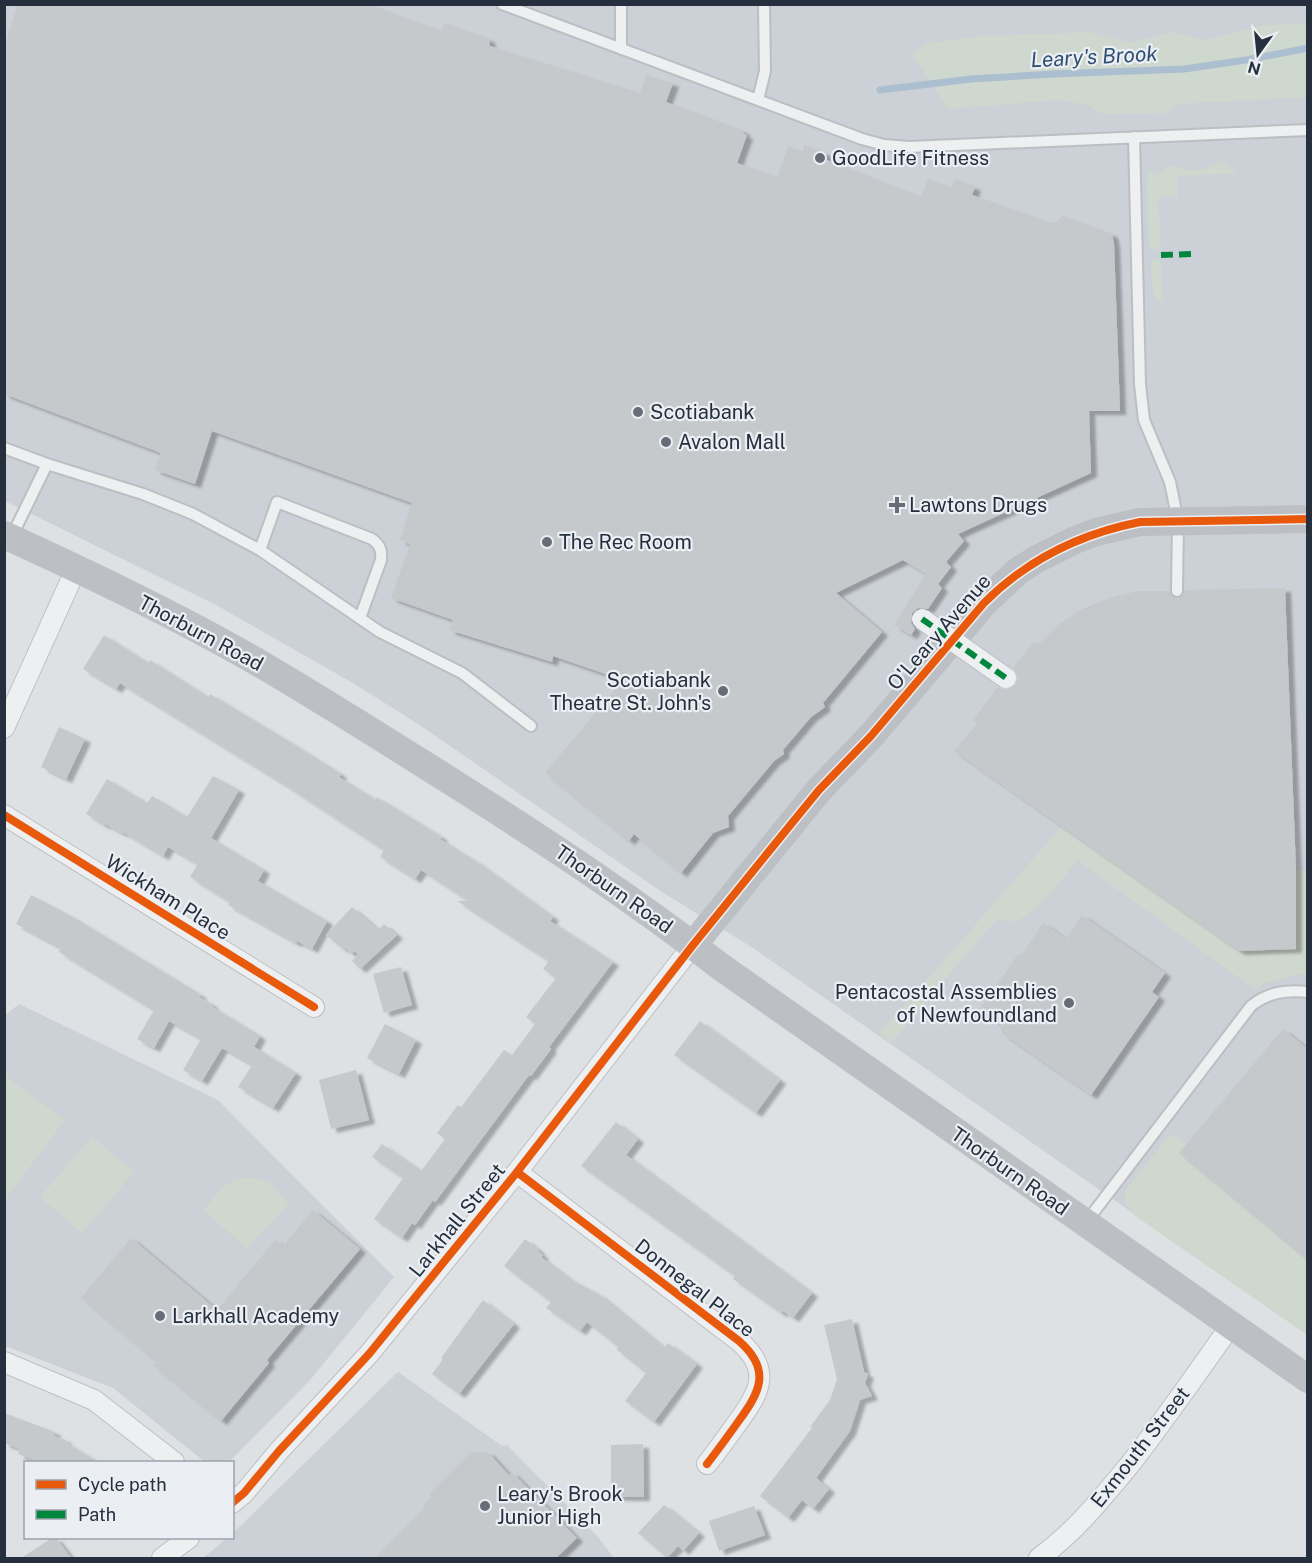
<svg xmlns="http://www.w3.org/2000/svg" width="1312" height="1563" font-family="'Public Sans',sans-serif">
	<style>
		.built { fill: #ccd0d7 }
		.green { fill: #cfd8ce }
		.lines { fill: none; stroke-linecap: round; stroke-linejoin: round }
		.stream { stroke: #abbfd0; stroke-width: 7 }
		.building { fill: #c6c9cc; filter: url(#shadow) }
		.lane-casing { stroke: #bcbfc2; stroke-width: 14 }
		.street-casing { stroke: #bcbfc2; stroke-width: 22 }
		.lane { stroke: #edeff1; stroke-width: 10 }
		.street { stroke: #edeff1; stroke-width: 20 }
		.secondary { stroke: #bcc0c4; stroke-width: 28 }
		.street-bridge-casing { stroke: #bcbfc2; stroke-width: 22; stroke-linecap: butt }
		.street-bridge { stroke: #edeff1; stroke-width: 20 }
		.quiet { stroke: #00873e; stroke-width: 6; stroke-dasharray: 12 6; stroke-linecap: butt }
		.cycleway-casing { stroke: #ebeff4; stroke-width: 11 }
		.cycleway { stroke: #e8590c; stroke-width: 8 }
		.poi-dot { fill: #666d77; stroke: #ebeff4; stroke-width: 2 }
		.labels { text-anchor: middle; stroke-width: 4.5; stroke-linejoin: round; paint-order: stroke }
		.poi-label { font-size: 20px; fill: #252f3d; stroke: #ebeff4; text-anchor: start }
		.street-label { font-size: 20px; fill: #252f3d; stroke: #ebeff4 }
		.water-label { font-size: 21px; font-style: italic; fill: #2f4f71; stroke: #ebeff4 }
	</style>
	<defs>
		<filter id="shadow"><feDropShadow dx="6" dy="4" stdDeviation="1.5" flood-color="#0004"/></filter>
	</defs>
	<rect width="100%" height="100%" fill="#dee1e4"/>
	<path class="built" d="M 5,5 L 1307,5 L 1306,1334 L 753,948 L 662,892 L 421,726 L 353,683 L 216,605 L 5,501 Z
		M 19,1004 L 218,1100 L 394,1277 L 311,1379 L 229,1462 L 205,1462 L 113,1388 L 5,1346 L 4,1016 Z
		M 398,1372 L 502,1446 L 507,1445 L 598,1537 L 614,1558 L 203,1558 L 227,1538 L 232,1538 L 233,1533 Z"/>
	<path class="green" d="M 1307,23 L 1307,97 L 1177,104 L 1167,113 L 1102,114 L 1088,105 L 1059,100 L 948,109 L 913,55 L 924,44 L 982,36 L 1089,32 L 1131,43 L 1170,32 L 1205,40 L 1264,25 Z
		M 1222,162 L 1227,163 L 1236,174 L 1177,176 L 1178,197 L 1158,197 L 1161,249 L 1149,249 L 1147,184 L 1149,169 L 1157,177 C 1174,156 1177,172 1197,170 C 1205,169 1214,164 1222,162 Z
		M 1151,260 L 1161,260 L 1163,303 L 1153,296 Z
		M 1061,827 L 1239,951 L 1296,949 L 1296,870 L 1307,870 L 1307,973 L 1266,983 L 1254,989 L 1077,860 C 1065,876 1035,915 1016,921 C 1011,922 1002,920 996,920 L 891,1043 L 879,1034 Z
		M 4,1075 L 65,1120 L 5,1200 L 4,1200 Z
		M 92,1136 L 134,1172 L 82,1233 L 40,1197 Z
		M 1176,1136 L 1186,1144 L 1179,1153 L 1307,1260 L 1306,1334 L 1135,1216 L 1125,1203 L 1125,1191 L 1168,1137 Z
		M 242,1177 L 269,1181 L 289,1203 L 247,1249 L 204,1210 L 223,1186 Z"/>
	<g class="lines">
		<path class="stream" d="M 880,90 L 971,79 L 1053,74 L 1184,69 L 1246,60 L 1308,48"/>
	</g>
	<path class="building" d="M 18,4 L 368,4 L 441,31 L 445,23 L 489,39 L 490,46 L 640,93 L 646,75 L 673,83 L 666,102 L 744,131 L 743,134 L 747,135 L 737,163 L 777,177 L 788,146 L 803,152 L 804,145 L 827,153 L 824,159 L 921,197 L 928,179 L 951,188 L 955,179 L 975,187 L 972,195 L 1054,224 L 1062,216 L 1112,234 L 1114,244 L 1120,411 L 1089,411 L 1091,473 L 958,534 L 964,541 L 946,562 L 951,567 L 938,584 L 942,588 L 928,609 L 918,608 L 912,613 L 911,623 L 915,629 L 911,635 L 894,625 L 926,574 L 903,560 L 836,593 L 882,632 L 823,703 L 825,707 L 811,717 L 783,750 L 784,754 L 774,761 L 728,816 L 729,827 L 713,833 L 681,873 L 634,834 L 629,841 L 545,773 L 623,680 L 553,656 L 552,662 L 449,630 L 453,620 L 391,598 L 410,544 L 400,540 L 412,503 L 212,431 L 195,484 L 155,470 L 161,453 L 4,394 L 4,48 Z
		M 1285,588 L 1296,870 L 1296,949 L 1239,951 L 954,751 L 977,724 L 973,720 L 998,687 L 1006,690 L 1015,685 L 1018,678 L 1013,668 L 1033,642 L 1039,644 L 1058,625 L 1082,609 L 1110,598 L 1137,591 L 1170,591 L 1173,597 L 1177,598 L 1183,595 L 1185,590 Z
		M 104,635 L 148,663 L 150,660 L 208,697 L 210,694 L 298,747 L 341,774 L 339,777 L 376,800 L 377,797 L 442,837 L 440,839 L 477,862 L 553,917 L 550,921 L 613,962 L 549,1047 L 551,1049 L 531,1076 L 529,1075 L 435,1202 L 433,1200 L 415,1225 L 412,1223 L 402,1238 L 374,1219 L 403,1178 L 372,1157 L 382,1144 L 421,1171 L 445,1139 L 437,1133 L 458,1105 L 461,1107 L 504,1050 L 512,1055 L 535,1024 L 526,1017 L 556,978 L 543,969 L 549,961 L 457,901 L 469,901 L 421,870 L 415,879 L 380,857 L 384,850 L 282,783 L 120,683 L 116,689 L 83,669 Z
		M 59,727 L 85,739 L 66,779 L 41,767 Z
		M 213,776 L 239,790 L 211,838 L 264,870 L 258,881 L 327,921 L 312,949 L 297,941 L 296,943 L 228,905 L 230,902 L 190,877 L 198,864 L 168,847 L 163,856 L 123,832 L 122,833 L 105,824 L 104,825 L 86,814 L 107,779 L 147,803 L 152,796 L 187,817 Z
		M 31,895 L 71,916 L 201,995 L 199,997 L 212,1004 L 211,1006 L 260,1036 L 254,1047 L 296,1073 L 273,1108 L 238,1087 L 252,1065 L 222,1048 L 202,1081 L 183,1070 L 201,1039 L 169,1021 L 154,1048 L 137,1039 L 154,1010 L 59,952 L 61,948 L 16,924 Z
		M 352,907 L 378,930 L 384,924 L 397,935 L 360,969 L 352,961 L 358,954 L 354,951 L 351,954 L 345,948 L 343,949 L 326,935 Z
		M 1082,915 L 1165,973 L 1152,992 L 1159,997 L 1091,1095 L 1002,1033 L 1000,1024 L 979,1010 L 1018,954 L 1021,956 L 1043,923 L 1066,939 Z
		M 401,967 L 412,1005 L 384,1013 L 373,974 Z
		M 700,1021 L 780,1080 L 756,1113 L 674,1055 Z
		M 385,1024 L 416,1040 L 399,1074 L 367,1058 Z
		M 1283,1029 L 1308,1049 L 1308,1260 L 1179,1153 Z
		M 356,1070 L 369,1120 L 331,1129 L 319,1080 Z
		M 616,1122 L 638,1139 L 626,1155 L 812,1293 L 793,1318 L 783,1311 L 781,1313 L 733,1279 L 735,1276 L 581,1166 Z
		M 313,1210 L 360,1249 L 267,1360 L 269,1363 L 221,1421 L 153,1365 L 156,1361 L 81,1298 L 131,1238 L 217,1310 L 275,1240 L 283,1246 Z
		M 525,1239 L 539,1250 L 538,1252 L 543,1255 L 541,1257 L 570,1279 L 600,1295 L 664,1348 L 668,1343 L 697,1364 L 654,1422 L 625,1401 L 646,1373 L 617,1350 L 618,1347 L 587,1322 L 580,1331 L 546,1308 L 551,1302 L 504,1266 Z
		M 483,1300 L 514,1324 L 459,1394 L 432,1374 L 443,1359 L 441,1358 Z
		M 852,1319 L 864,1372 L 868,1374 L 865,1383 L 872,1396 L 860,1400 L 850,1431 L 816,1478 L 829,1489 L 813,1509 L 802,1500 L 788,1518 L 760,1496 L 812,1428 L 810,1427 L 830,1400 L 837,1379 L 824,1325 Z
		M 4,1413 L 55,1432 L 54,1436 L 66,1440 L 65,1442 L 98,1462 L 39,1462 L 18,1454 L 20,1449 L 4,1443 Z
		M 643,1444 L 644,1497 L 611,1497 L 611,1445 Z
		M 471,1452 L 488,1452 L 509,1475 L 512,1472 L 577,1538 L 556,1558 L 375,1558 L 424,1508 L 424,1504 L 432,1497 L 429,1494 Z
		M 664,1505 L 699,1533 L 683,1551 L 678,1546 L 667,1558 L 638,1533 Z
		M 754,1506 L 765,1535 L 719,1551 L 709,1521 Z
		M 52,1538 L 56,1538 L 71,1558 L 21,1558 Z"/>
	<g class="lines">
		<g class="lane-casing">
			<path id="lane" d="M 502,4 L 862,139 L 884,145 L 909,147 L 1308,130
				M 621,49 L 621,4
				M 758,100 L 765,71 L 764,4
				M 1134,137 L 1140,384 L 1144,420 L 1170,482 L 1178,521 L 1177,591
				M 4,448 L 47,464 L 11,538
				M 47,464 L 143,494 L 193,514 L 260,550 L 380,632 L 462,673 L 531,726
				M 260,550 L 277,502 L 372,539 C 380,545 382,550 381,560 L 360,618
				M 1087,1221 L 1251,1006 C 1268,992 1286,990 1308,992"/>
		</g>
		<g class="street-casing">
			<path id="street" d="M 4,728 L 76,569
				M 4,815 L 314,1007
				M 517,1172 L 739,1341 C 772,1370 760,1392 738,1422 C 728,1436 718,1450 707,1464
				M 4,1362 L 94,1400 L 174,1462
				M 232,1503 L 244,1493 L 279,1451 L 369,1354 L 517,1172 L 693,945
				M 162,1558 L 189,1538
				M 1039,1558 C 1075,1532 1103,1497 1131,1463 C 1166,1418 1198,1372 1231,1325"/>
		</g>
		<use href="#lane" class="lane"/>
		<use href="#street" class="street"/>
		<path class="secondary" d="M 4,535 C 92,575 180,617 264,666 C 327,703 390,743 452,782 C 545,841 635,900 721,967 L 1308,1379
			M 693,945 L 819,790 L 871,736 L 984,603 L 1018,571 L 1037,559 L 1075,540 L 1096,532 L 1140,522 L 1308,519"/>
		<g class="street-bridge-casing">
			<path id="street-bridge" d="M 922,619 L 1006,678"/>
		</g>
		<use href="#street-bridge" class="street-bridge"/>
		<path class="quiet" d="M 1161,255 L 1193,254
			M 922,619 L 1006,678"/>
		<g class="cycleway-casing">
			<path id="cycleway" d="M 4,815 L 314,1007
				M 517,1172 L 739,1341 C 772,1370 760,1392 738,1422 C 728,1436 718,1450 707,1464
				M 232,1503 L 244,1493 L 279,1451 L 369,1354 L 517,1172 L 693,945 L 792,823 L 819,790 L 871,736 L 984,603 C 1028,559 1079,534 1140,522 L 1308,519"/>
		</g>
		<use href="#cycleway" class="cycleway"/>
	</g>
	<g class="poi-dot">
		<circle cx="820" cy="158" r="6"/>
		<circle cx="638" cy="412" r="6"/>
		<circle cx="666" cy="442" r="6"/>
		<path d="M894 496h6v6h6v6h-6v6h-6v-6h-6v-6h6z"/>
		<circle cx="547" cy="542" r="6"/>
		<circle cx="723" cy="691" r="6"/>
		<circle cx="1069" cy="1003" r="6"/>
		<circle cx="160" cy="1316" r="6"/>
		<circle cx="485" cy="1506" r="6"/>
	</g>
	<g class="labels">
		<g class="poi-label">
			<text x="832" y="165">GoodLife Fitness</text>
			<text x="650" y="419">Scotiabank</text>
			<text x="678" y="449">Avalon Mall</text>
			<text x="909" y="512">Lawtons Drugs</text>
			<text x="559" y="549">The Rec Room</text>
			<text x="711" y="687" text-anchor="end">Scotiabank<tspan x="711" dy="23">Theatre St. John's</tspan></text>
			<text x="1057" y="999" text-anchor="end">Pentacostal Assemblies<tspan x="1057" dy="23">of Newfoundland</tspan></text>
			<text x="172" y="1323">Larkhall Academy</text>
			<text x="497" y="1501">Leary's Brook<tspan x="497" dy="23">Junior High</tspan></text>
		</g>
		<g class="street-label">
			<text transform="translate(939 632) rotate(-49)" y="7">O'Leary Avenue</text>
			<text transform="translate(201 633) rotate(28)" y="7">Thorburn Road</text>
			<text transform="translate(614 889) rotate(35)" y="7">Thorburn Road</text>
			<text transform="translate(168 897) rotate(32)" y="7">Wickham Place</text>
			<text transform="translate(1010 1171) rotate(35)" y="7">Thorburn Road</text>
			<text transform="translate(457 1220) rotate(-51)" y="7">Larkhall Street</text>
			<text transform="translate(695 1288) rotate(38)" y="7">Donnegal Place</text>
			<text transform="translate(1140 1447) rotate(-52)" y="7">Exmouth Street</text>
		</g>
		<g class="water-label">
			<text transform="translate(1094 57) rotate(-3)" y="7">Leary's Brook</text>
		</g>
	</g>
	<rect width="1312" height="1563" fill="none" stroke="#252f3d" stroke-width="12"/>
	<rect x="24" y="1461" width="210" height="78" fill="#ebeff4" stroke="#9ca2ab" stroke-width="1.5"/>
	<rect x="36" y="1480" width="30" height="9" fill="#e8590c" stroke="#9ca2ab" stroke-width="1.5"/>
	<text x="78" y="1491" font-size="18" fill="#252f3d">Cycle path</text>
	<rect x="36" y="1510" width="30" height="9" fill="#00873e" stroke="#9ca2ab" stroke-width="1.5"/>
	<text x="78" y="1521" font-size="18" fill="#252f3d">Path</text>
	<g transform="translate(1258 54) rotate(195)" stroke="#ebeff4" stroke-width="4.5" paint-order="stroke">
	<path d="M0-4.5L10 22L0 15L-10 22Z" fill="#252f3d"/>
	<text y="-9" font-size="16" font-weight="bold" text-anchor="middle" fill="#252f3d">N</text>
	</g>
</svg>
